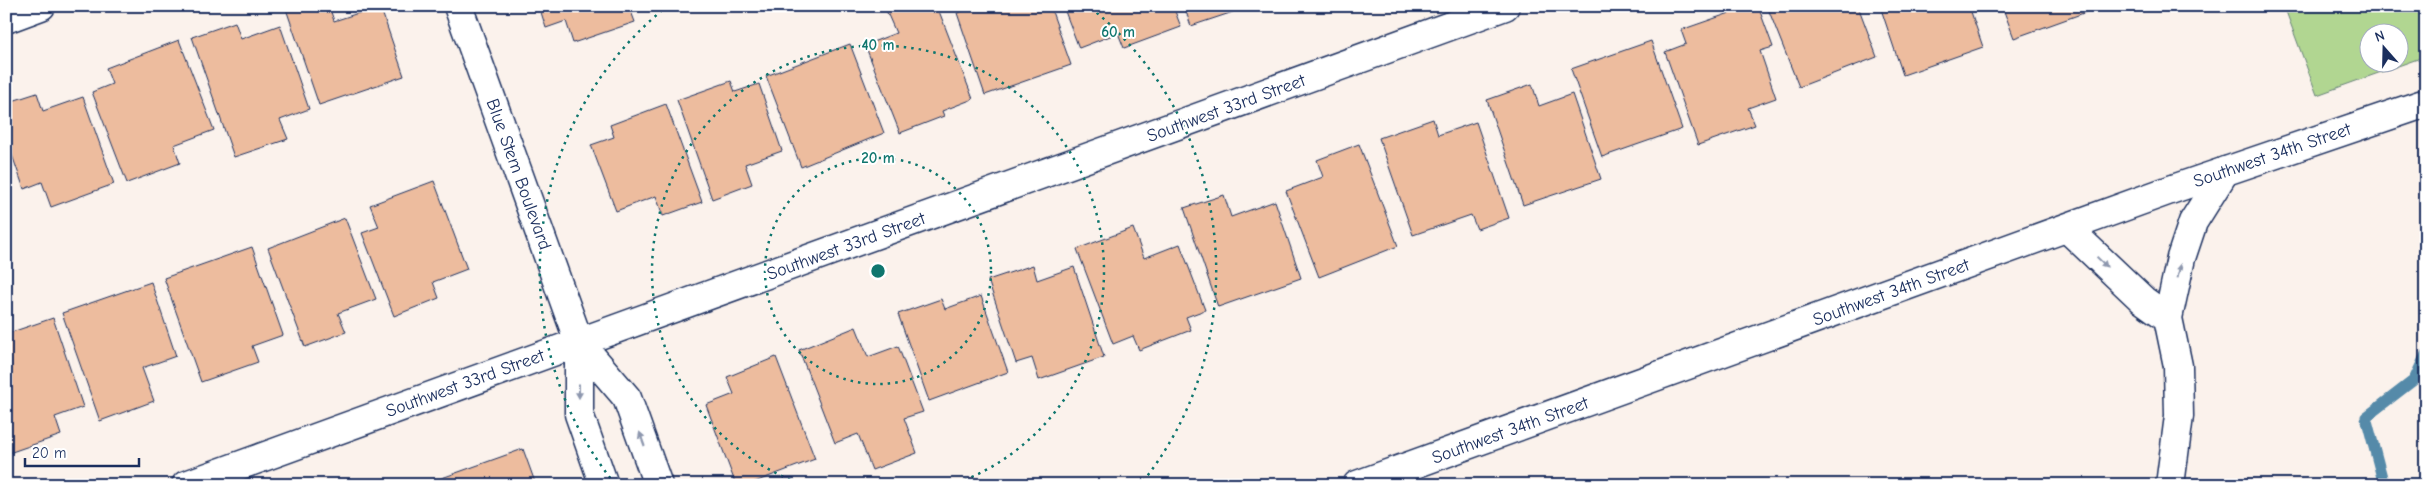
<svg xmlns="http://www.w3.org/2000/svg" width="2432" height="491" font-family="'Comic Neue',sans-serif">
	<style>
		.green { fill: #b1d691; stroke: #668278; fill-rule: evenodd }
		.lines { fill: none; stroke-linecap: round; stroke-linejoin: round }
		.stream { stroke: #558aa9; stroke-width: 11 }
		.building { fill: #edbc9e; stroke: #1b2f5e }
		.minor-casing { stroke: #1b2f5e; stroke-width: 31 }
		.tertiary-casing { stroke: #1b2f5e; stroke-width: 31 }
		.minor { stroke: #fff; stroke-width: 28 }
		.tertiary { stroke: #fff; stroke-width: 28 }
		.oneway { fill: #8d97ae }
		.ring { fill: none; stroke: #0f766e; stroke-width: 2.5; stroke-dasharray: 2.5 5 }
		.labels { text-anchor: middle; stroke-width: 4; stroke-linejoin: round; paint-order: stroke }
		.street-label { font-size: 18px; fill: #1b2f5e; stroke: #fff }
		.centre { fill: #0f766e; stroke: #fff; stroke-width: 2.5 }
		.ring-label { font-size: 15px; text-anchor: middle; font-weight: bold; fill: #0f766e; stroke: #fff; stroke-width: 4; stroke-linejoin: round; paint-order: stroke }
	</style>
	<rect width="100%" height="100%" fill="#fbf2ec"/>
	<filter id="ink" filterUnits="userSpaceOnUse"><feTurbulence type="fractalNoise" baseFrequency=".02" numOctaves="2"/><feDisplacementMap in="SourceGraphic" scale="10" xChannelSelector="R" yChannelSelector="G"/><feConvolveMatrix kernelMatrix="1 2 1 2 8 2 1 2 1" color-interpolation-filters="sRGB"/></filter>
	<g filter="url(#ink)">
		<path class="green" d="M 2284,6 L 2426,6 L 2426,56 L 2317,95 ZM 2370,32 L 2400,32 L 2400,62 L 2370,62 Z"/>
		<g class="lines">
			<path class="stream" d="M 2384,485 L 2366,417 L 2414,380 L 2426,354"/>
		</g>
		<path class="building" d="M 285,6 L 329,6 L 334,21 L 380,6 L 404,76 L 319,105 Z
			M 539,6 L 629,6 L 635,22 L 573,43 L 566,21 L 546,28 Z
			M 889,6 L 937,6 L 973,99 L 942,111 L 944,116 L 900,133 L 865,45 L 896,33 L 885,8 Z
			M 976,6 L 1050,6 L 1071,65 L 985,95 L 957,13 Z
			M 1063,6 L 1173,6 L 1181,27 L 1124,48 L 1118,33 L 1079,48 Z
			M 1184,6 L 1231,6 L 1233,12 L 1191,26 Z
			M 1750,6 L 1758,6 L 1773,47 L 1760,51 L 1776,98 L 1748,108 L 1755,125 L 1698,145 L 1665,52 L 1686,44 L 1681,30 Z
			M 1767,6 L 1858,6 L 1877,57 L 1799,87 Z
			M 1880,6 L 1969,6 L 1983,47 L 1903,75 Z
			M 2002,6 L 2090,6 L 2092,10 L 2014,38 Z
			M 235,22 L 241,39 L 280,25 L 309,109 L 280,120 L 288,139 L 234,157 L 192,37 Z
			M 179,40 L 214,130 L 174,145 L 180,163 L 127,183 L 92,92 L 112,84 L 106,68 Z
			M 1651,41 L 1682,129 L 1602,157 L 1571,69 Z
			M 850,44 L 884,133 L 801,167 L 766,76 Z
			M 731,81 L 735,92 L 759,84 L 782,151 L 745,164 L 752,184 L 712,199 L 677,100 Z
			M 1532,84 L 1539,106 L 1572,94 L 1601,179 L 1523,205 L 1487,100 Z
			M 37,93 L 43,111 L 83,97 L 114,184 L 51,207 L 42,182 L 24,189 L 6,138 L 6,103 Z
			M 666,104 L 702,202 L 663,216 L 656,196 L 616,211 L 591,145 L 614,137 L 610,125 Z
			M 1433,119 L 1438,135 L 1476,122 L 1509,218 L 1477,229 L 1471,215 L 1413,235 L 1379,138 Z
			M 1359,144 L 1398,246 L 1319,277 L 1286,191 L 1323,177 L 1317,160 Z
			M 434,181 L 467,269 L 433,282 L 439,298 L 394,316 L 362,233 L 379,227 L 370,205 Z
			M 1224,195 L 1231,217 L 1275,201 L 1301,278 L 1218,307 L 1184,208 Z
			M 345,218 L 376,299 L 338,313 L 346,332 L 305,347 L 268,248 Z
			M 1133,228 L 1144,258 L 1180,244 L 1205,310 L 1186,317 L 1191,330 L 1139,350 L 1133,336 L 1113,344 L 1077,249 Z
			M 252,247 L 283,335 L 252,346 L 258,362 L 201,382 L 164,278 Z
			M 1033,265 L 1037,280 L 1074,267 L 1104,357 L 1039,380 L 1032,358 L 1016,363 L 988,280 Z
			M 151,282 L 176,356 L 142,368 L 154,401 L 100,421 L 62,313 Z
			M 981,296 L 1008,372 L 929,401 L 898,314 L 941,299 L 945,309 Z
			M 53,318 L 83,407 L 55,417 L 61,435 L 6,454 L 6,334 Z
			M 856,327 L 868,357 L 898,346 L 923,412 L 904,418 L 917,453 L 872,470 L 858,434 L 835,443 L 799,350 Z
			M 776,357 L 815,459 L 747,485 L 736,485 L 706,405 L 734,394 L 727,377 Z
			M 523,449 L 536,485 L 429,485 L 428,483 Z"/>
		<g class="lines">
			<g class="minor-casing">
				<path id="minor" d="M 458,6 L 579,342 L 579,414 L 604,485
					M 6,19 L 41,6
					M 2067,228 L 2143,300 L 2168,318
					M 579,342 L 627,398 L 658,485
					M 186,485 L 1505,6
					M 2170,485 L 2179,416 L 2178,366 L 2168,318 L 2181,258 L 2193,222 L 2225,171"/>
			</g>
			<g class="tertiary-casing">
				<path id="tertiary" d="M 1357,485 L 2173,189 L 2426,103"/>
			</g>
			<use href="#minor" class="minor"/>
			<use href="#tertiary" class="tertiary"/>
		</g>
		<defs><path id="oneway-solid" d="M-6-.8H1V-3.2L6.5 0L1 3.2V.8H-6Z" transform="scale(1.25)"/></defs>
		<g class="oneway">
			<use href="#oneway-solid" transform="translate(2102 262) rotate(44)"/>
			<use href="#oneway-solid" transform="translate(2179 271) rotate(-79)"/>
			<use href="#oneway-solid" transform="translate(579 391) rotate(90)"/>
			<use href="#oneway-solid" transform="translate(642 439) rotate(-110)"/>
		</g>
	</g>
	<g class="ring">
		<circle cx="878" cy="271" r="113"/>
		<path d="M804 485A226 226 0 1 1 952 485"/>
		<path d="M615 484A339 339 0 0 1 665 8M1091 8A339 339 0 0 1 1141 484"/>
	</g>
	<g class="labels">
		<g class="street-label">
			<text transform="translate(1226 108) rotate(-20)" y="6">Southwest 33rd Street</text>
			<text transform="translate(2272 155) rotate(-19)" y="6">Southwest 34th Street</text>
			<text transform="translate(519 174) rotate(70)" y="6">Blue Stem Boulevard</text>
			<text transform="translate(846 246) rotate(-20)" y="6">Southwest 33rd Street</text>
			<text transform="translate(1891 292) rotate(-20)" y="6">Southwest 34th Street</text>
			<text transform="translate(465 383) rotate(-20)" y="6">Southwest 33rd Street</text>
			<text transform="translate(1510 430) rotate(-20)" y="6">Southwest 34th Street</text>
		</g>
	</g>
	<circle cx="878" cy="271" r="8" class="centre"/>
	<g class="ring-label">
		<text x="1118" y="37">60 m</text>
		<text x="878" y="50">40 m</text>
		<text x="878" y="163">20 m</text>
	</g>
	<rect width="2432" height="491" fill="none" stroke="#fff" stroke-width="25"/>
	<rect x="12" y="12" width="2407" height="466" fill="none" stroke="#1b2f5e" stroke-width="2" filter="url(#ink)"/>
	<g transform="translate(2384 48) rotate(340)"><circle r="24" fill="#ffffff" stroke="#a4acbf"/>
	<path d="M0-4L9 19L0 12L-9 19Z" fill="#1b2f5e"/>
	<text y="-8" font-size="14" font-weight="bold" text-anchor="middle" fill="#1b2f5e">N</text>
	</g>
	<path d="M25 458v8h114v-8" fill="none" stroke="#1b2f5e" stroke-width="2.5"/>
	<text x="32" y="458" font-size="15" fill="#1b2f5e" stroke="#ffffff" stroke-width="4" paint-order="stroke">20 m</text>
</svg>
